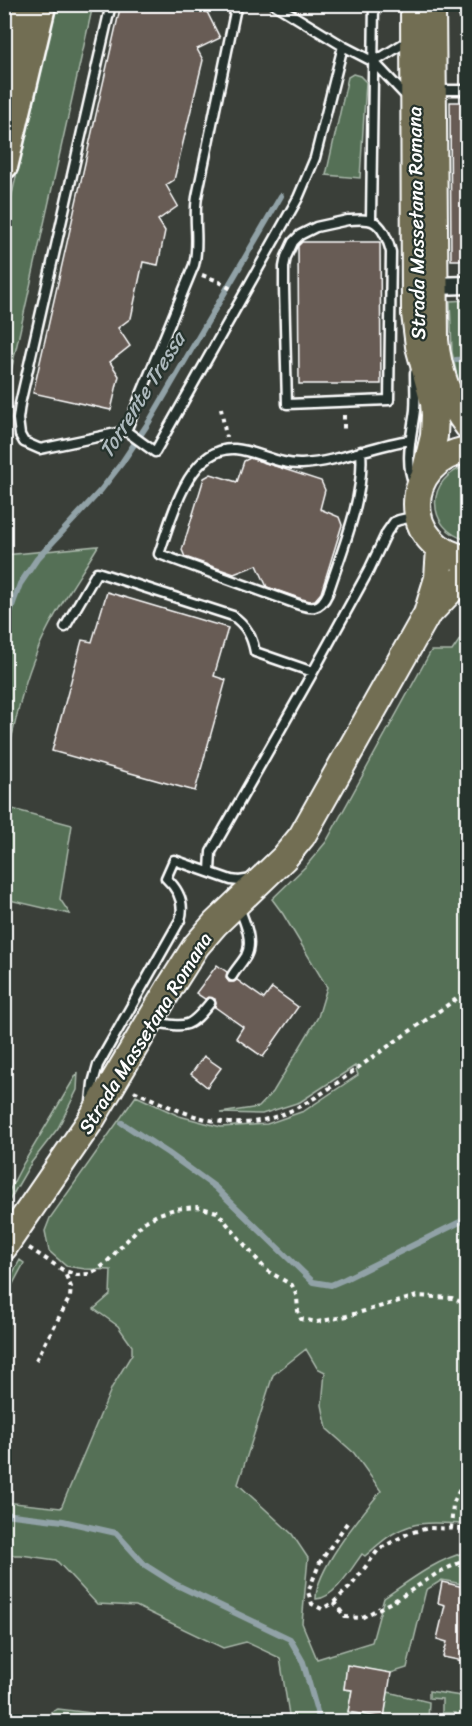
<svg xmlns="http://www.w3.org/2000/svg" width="472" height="1726" font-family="Sriracha,sans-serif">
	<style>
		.green { fill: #557057; stroke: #aab8ab; stroke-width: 1.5 }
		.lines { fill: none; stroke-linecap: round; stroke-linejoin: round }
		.stream { stroke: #91a2a7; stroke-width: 6 }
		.building { fill: #675b54; stroke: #fff; stroke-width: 1.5 }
		.service-casing { stroke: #fff; stroke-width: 13 }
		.minor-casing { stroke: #fff; stroke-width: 21 }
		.primary-casing { stroke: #fff; stroke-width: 30 }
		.trunk-casing { stroke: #fff; stroke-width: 32 }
		.path { stroke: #fff; stroke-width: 4; stroke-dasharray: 4.5 4.5; stroke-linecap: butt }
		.service { stroke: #26332d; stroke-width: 8 }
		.minor { stroke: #26332d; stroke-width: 16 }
		.primary { stroke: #726e52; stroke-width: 26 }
		.trunk { stroke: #726e52; stroke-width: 27 }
		.labels { text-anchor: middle; stroke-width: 4.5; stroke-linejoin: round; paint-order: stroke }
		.street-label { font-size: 20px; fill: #fff; stroke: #26332d }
		.water-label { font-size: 21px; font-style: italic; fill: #adb9bd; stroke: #26332d }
	</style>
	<rect width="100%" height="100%" fill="#3a3f39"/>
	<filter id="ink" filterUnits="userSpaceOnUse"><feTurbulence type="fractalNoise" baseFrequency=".0167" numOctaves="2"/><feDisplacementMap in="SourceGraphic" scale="12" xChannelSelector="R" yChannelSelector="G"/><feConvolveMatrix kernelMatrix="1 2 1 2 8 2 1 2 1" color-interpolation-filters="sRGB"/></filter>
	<g filter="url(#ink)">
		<path class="green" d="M 56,5 L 93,5 L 5,398 L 5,224 Z
			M 353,74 L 360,76 L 366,82 L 360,178 L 326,175 L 348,77 Z
			M 467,300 L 467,380 L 458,381 L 452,352 L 450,301 Z
			M 467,466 L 468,466 L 467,540 C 425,529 425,477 467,466 Z
			M 98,546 C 77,581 51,616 36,654 C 21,689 15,727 5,764 L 5,555 Z
			M 467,629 L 468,1312 L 466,1312 L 468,1313 L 467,1524 C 449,1524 422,1520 405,1528 C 390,1533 377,1546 365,1556 L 362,1554 C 352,1568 334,1599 316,1599 C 315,1570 363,1513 381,1491 L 354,1453 L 327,1429 L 322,1405 L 325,1372 L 317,1368 L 306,1349 L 273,1375 L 238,1484 L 292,1534 L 308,1558 L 302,1623 L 317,1659 L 372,1642 L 384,1598 C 409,1581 437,1559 467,1552 L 467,1585 L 442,1580 L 426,1590 L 407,1668 L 391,1673 L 347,1666 L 344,1689 L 352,1690 L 348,1712 L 384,1718 L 388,1692 L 429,1702 L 428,1721 L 290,1721 L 280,1658 L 246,1642 L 223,1648 L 136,1606 L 97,1604 L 56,1560 L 21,1555 L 5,1555 L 5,1502 L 61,1508 L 112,1387 L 132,1354 L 132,1346 L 118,1326 L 94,1309 L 110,1295 L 111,1270 L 85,1269 L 66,1266 L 49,1251 L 45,1231 L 50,1218 L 136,1096 L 179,1116 L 221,1127 L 267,1124 L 304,1111 L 358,1075 L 355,1066 L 300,1102 L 262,1114 L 220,1113 L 259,1107 L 273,1092 L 318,1017 L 327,987 L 283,914 L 272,899 L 306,866 L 326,842 L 431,651 L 452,651 Z
			M 5,807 L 72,825 L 60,899 L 70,914 L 5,899 Z
			M 78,1072 L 77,1090 L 58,1128 L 31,1163 L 5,1208 L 5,1199 L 23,1164 Z
			M 20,1260 L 24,1263 L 5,1299 L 5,1287 Z
			M 429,1691 L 467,1697 L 467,1721 L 456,1721 L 456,1713 L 442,1713 L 442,1699 L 429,1698 Z
			M 58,1709 L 91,1713 L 116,1721 L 69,1722 L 54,1718 L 51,1712 Z"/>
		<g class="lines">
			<path class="stream" d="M 456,360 L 468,359
				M 4,633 L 12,606 L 20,584 L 37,559 L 101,490 L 121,464 L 149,422 L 281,196
				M 122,1123 L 168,1153 L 215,1187 L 313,1282 L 331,1285 L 345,1279 L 468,1218
				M 4,1514 L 63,1521 L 116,1533 L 145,1565 L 175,1584 L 290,1639 L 303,1662 L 320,1722"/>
		</g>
		<path class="building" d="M 121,4 L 203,4 L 220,38 L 197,49 L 203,60 L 174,180 L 166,185 L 178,206 L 158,220 L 165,231 L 158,265 L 143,262 L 131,318 L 118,328 L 130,346 L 110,362 L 119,376 L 111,410 L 33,393 Z
			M 450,102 L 468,102 L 468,260 L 451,260 Z
			M 302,242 L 380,242 L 381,384 L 299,384 L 298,246 Z
			M 250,458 L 321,481 L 325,490 L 320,509 L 339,517 L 342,525 L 321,593 L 315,600 L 310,601 L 302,599 L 267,587 L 257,565 L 234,574 L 185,557 L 182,550 L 204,478 L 211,474 L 237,482 L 244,461 Z
			M 107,592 L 228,628 L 214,676 L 226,680 L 195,791 L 52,751 L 82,640 L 92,642 Z
			M 217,965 L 227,972 L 226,978 L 229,982 L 234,982 L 237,980 L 264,999 L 272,988 L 298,1007 L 263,1057 L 236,1038 L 243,1027 L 215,1007 L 216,1004 L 215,999 L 208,997 L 205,999 L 196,993 Z
			M 204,1056 L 221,1068 L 207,1087 L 191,1074 Z
			M 442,1582 L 468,1588 L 468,1662 L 443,1657 L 447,1642 L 437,1639 L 445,1605 L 438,1603 Z
			M 347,1665 L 391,1673 L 384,1718 L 348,1712 L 352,1690 L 344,1689 Z"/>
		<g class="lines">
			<g class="service-casing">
				<path id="service" d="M 111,4 L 20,404 L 18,419 L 20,435 L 24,442 L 40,449 L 126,431 L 155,452 L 298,198 L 315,158 L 343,46 L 274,4
					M 461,4 L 468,25
					M 343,46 L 374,62 L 407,97
					M 374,62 L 411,39
					M 436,90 L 468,90
					M 348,220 C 354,220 362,219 368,220 C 382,222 388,240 391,252 L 389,400 L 287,404 L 284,287 L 284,267 L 286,257 L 293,242 L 300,235 L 316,227 Z
					M 371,220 L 374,4
					M 126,431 L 194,265 C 200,242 193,221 197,197 L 235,12 L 239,4
					M 361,451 C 365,497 342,550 328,593 C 320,611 311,609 294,603 L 159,554 C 171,520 188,446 235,449 C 258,451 278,465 302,464 C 339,462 373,445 410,440
					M 414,484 C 404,461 412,435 415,410 C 416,398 415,385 415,373
					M 65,627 L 97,572 L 233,616 C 246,625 252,636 255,652 L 313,672
					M 210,872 L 211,852 L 313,672 L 369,570 L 387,532 L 394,522 L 399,520 L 408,518 L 416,519
					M 232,976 C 236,969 242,963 246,956 C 254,941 244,920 238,905
					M 153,1022 C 186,1027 188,1030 210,1003
					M 91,1102 L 93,1083 L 98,1065 L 180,920 C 185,904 179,890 166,878 L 174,860 L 231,880 L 239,881 L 252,879"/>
			</g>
			<g class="minor-casing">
				<path id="minor" d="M 434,286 L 468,285"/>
			</g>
			<g class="primary-casing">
				<path id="primary" d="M 414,4 L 415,314 L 419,346 L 434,403 L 435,415 L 434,436 L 425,474
					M 432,4 L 435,340 C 438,372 448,400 468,426
					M 468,450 C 400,460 400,548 468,559
					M 432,610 L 468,572
					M 4,1247 L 91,1120 L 170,987 L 196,946 L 215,924 L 284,858 L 302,836 L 427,614 L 438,578 L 440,549"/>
			</g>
			<g class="trunk-casing">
				<path id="trunk" d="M 4,64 L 18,4
					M 4,165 L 42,4"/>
			</g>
			<path class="path" d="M 202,275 L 216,280 L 233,290
				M 221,408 L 226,437
				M 344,415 L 344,430
				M 134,1091 C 168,1106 205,1125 243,1123 C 294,1120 333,1085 373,1057 C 404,1035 436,1013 468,991
				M 29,1248 L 63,1270 L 77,1275 L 89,1274 L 96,1271 L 105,1264 L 144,1222 L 159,1214 L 175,1209 L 197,1207 L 217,1212 L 266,1270 L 292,1285 L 297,1297 L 298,1311 L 301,1319 L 317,1322 L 347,1316 L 417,1296 L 452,1298 L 468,1305
				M 36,1360 L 70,1297 L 71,1287 L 64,1271
				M 347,1523 L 320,1562 L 308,1592 L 312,1604 L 322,1609 L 334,1602 L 351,1586 L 379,1549 L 409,1533 L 429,1528 L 468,1529
				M 451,1529 L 453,1504 L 468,1472
				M 334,1602 L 345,1617 L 361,1618 L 401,1597 L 439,1572 L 468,1559"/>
			<use href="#service" class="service"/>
			<use href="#minor" class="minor"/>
			<use href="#primary" class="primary"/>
			<use href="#trunk" class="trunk"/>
		</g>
	</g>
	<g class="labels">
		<g class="street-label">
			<text transform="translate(416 223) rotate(-91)" y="7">Strada Massetana Romana</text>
			<text transform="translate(145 1033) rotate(-58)" y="7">Strada Massetana Romana</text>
		</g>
		<g class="water-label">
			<text transform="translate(142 395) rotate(-58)" y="7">Torrente Tressa</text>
		</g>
	</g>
	<rect width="472" height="1726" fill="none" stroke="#26332d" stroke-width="24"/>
	<rect x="12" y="12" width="448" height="1702" fill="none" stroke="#fff" stroke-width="2" filter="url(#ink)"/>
</svg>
